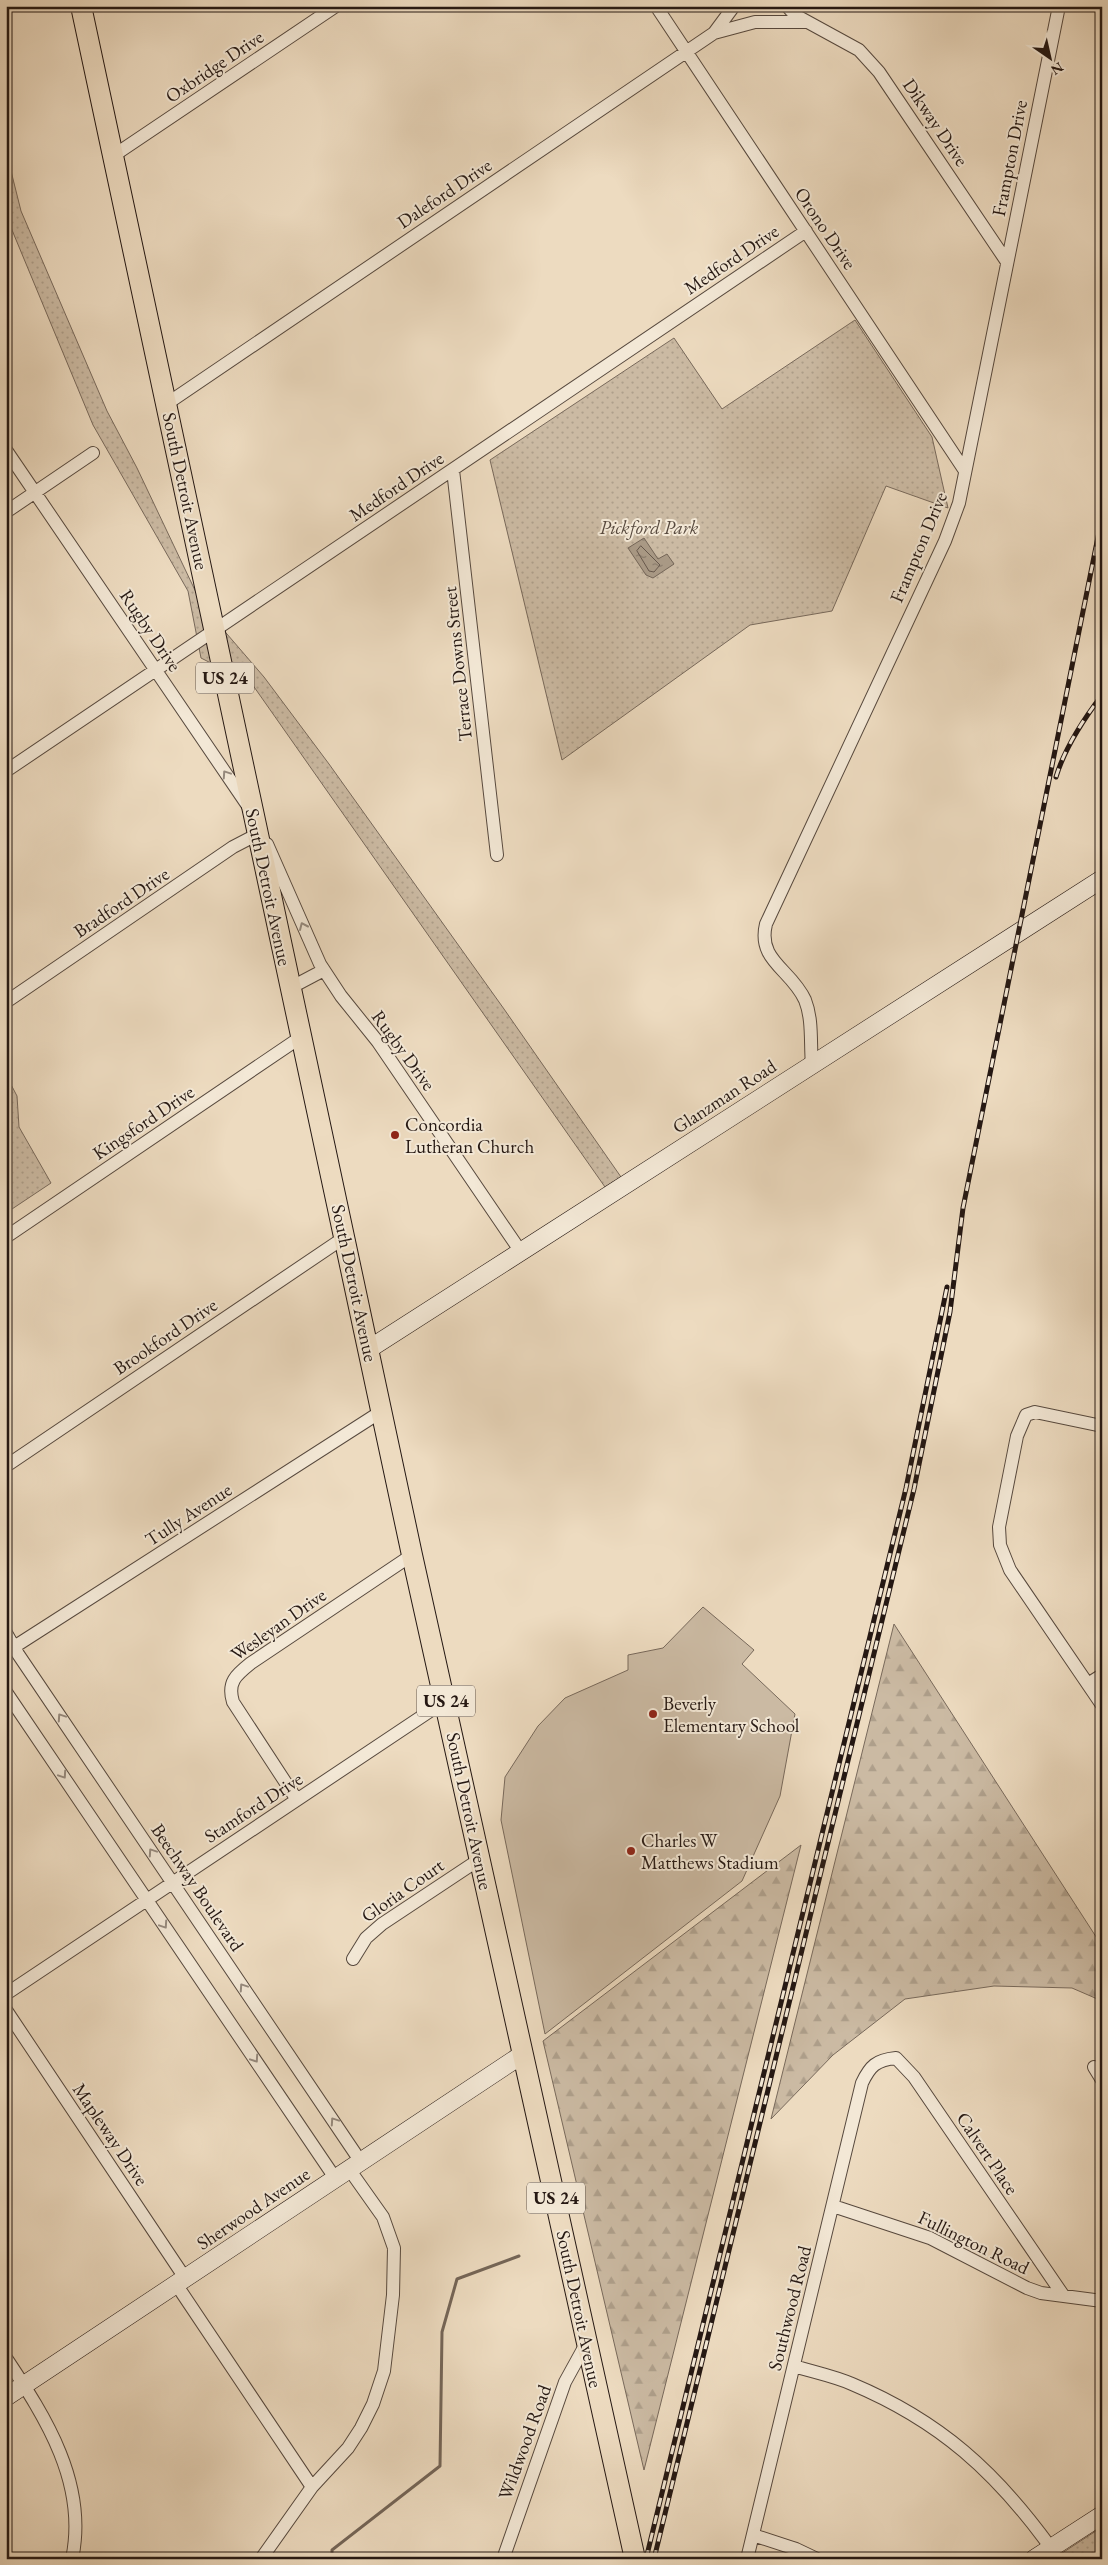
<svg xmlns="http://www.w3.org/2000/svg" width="1108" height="2565" font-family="'EB Garamond',serif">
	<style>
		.green { fill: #cbbaa3; stroke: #78695b }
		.forest { fill: url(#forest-firs); stroke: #78695b }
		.park { fill: url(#park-dots); stroke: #78695b }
		.water { fill: url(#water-ripples); stroke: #746557 }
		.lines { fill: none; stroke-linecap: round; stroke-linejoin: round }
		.shore { stroke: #67584c; stroke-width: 1 }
		.stream { stroke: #746557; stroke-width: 3 }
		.street-casing { stroke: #57493e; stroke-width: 14 }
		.secondary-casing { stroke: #251813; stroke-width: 19 }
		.primary-casing { stroke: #251813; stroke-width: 22 }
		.street { stroke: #f3e8d6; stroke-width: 12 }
		.secondary { stroke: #f3e8d6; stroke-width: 18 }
		.primary { stroke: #eddbc0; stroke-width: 20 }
		.rail-casing { stroke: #251813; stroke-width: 5 }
		.rail { stroke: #f3e8d6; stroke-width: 3; stroke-dasharray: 9; stroke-linecap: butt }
		.oneway { stroke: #968a7e }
		.poi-dot { fill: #8f2418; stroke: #f3e8d6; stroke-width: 2 }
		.labels { text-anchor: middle; stroke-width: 4; stroke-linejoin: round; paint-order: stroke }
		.shield { fill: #f3e8d6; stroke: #63564e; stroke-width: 1 }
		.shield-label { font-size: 18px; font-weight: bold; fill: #251813 }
		.street-label { font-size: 19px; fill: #251813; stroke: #f3e8d6 }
		.park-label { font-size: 19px; font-style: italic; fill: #57493e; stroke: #f3e8d6 }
		.poi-label { font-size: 19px; fill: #251813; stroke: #f3e8d6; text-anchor: start }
	</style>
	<defs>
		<pattern id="forest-firs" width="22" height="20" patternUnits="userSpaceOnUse" patternTransform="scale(1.25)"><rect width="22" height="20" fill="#cbbaa3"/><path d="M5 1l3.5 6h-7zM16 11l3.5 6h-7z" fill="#ae9f8b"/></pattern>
		<pattern id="park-dots" width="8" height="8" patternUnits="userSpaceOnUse" patternTransform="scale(1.25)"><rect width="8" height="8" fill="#cbbaa3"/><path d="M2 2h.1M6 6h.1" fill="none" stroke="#ae9f8b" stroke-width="1.8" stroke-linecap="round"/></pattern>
		<pattern id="water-ripples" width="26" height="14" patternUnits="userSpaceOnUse" patternTransform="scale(1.25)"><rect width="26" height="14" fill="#a99985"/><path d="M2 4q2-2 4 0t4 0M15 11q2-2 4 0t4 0" fill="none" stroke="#897c6c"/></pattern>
	</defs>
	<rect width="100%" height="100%" fill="#eddbc0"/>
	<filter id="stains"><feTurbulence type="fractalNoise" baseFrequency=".004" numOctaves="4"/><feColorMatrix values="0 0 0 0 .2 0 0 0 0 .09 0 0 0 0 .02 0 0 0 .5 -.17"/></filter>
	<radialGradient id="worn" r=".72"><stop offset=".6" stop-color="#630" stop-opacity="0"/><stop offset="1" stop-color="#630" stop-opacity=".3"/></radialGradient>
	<path class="green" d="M 703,1607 L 754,1650 L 742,1664 L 795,1714 L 780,1796 L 742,1881 L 545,2034 L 501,1820 L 505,1777 L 538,1726 L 565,1698 L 628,1670 L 628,1655 L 663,1648 Z"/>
	<path class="forest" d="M 894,1624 L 1102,1946 L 1102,2001 L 1072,1988 L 994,1986 L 905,1999 L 833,2055 L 771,2119 Z
		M 801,1845 L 644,2470 L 543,2041 Z"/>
	<path class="park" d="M 6,151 L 21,211 L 107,411 L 137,468 L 202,605 L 264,677 L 329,764 L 504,1009 L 621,1177 L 605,1187 L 252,684 L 201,658 L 188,591 L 93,425 L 7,218 Z
		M 855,320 L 932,437 L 948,508 L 886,486 L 832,611 L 750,625 L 562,760 L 490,460 L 674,338 L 722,409 Z
		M 6,1075 L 17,1096 L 19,1127 L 51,1183 L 6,1213 Z
		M 1102,2527 L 1102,2559 L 1053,2559 Z"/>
	<path class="water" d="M 644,538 L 658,559 L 667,554 L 674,564 L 653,578 L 646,575 L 628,548 Z"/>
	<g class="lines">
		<path class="shore" d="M 641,546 L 660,565 L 654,572 L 649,571 L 637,551 Z"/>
		<path class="stream" d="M 332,2559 L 332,2550 L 440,2466 L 442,2332 L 457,2279 L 519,2256"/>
		<g class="street-casing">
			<path id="street" d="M 656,6 L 965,471
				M 787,6 L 795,15 L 859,50 L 879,72 L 1007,262
				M 714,33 L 755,22 L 805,22
				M 113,156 L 336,6
				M 168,403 L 714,33 L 734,6
				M 6,450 L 248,806
				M 453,470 L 497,855
				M 6,512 L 93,453
				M 6,771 L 806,231
				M 267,844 L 320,964 L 341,996 L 378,1042 L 521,1252
				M 290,988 L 324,970
				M 6,1002 L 233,847 L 258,834
				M 812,1065 C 810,1043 813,1020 805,1000 C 791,969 757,961 766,924 L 945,541 L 959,503 L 1059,6
				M 6,1237 L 301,1037
				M 1102,1426 L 1035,1412 L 1026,1415 L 1017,1436 L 999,1527 L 1000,1545 L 1010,1570 L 1102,1705
				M 6,1466 L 345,1237
				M 6,1633 L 18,1654 L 361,2162
				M 14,1647 L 382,1411
				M 1088,1684 L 1102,1675
				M 6,1692 L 335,2178
				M 297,1800 L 233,1702 C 227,1682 236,1675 251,1663 L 412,1555
				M 353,1959 L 366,1938 L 382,1924 L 480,1859
				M 6,1994 L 445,1701
				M 6,2010 L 185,2278
				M 1094,2067 L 1102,2080
				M 833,2206 L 930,2238 L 1027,2288 L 1041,2293 L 1102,2301
				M 176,2284 L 312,2487
				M 6,2358 C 46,2418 88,2484 72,2559
				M 794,2366 C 813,2372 834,2376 852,2384 C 940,2421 996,2472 1051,2548
				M 753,2535 L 796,2549 L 817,2559
				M 261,2559 L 312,2487 L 348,2448 L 361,2428 L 373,2404 L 384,2371 L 393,2295 L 394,2248 L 383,2217 L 349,2169
				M 503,2559 L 565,2382 L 587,2342
				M 747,2559 L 862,2083 C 870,2066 876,2060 896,2058 L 914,2077 L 1063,2295"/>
		</g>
		<g class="secondary-casing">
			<path id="secondary" d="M 369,1349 L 1102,879
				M 6,2397 L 523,2054
				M 1034,2559 L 1102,2515"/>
		</g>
		<g class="primary-casing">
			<path id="primary" d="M 81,6 L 412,1555 L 635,2559"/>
		</g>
		<use href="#street" class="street"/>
		<use href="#secondary" class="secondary"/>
		<use href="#primary" class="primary"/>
		<g class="rail-casing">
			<path id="rail" d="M 1056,777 C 1065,747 1083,720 1102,695
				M 646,2559 L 906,1488 L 947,1287
				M 654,2559 L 914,1489 L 950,1312 L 963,1208 L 1102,517"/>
		</g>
		<use href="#rail" class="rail"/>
	</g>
	<defs><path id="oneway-chevron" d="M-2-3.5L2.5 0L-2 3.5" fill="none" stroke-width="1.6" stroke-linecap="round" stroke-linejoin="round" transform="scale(1.25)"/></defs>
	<g class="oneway">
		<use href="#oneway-chevron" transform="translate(226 774) rotate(-124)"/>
		<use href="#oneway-chevron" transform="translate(303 926) rotate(-114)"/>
		<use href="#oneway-chevron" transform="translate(61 1717) rotate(-124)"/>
		<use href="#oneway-chevron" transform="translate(63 1775) rotate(56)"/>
		<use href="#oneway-chevron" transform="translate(152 1852) rotate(-124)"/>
		<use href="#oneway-chevron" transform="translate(164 1925) rotate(56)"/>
		<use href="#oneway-chevron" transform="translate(243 1987) rotate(-124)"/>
		<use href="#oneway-chevron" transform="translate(255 2059) rotate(56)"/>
		<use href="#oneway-chevron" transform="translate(334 2121) rotate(-124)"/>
	</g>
	<g class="poi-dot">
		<circle cx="395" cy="1135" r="5"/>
		<circle cx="653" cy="1714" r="5"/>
		<circle cx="631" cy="1851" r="5"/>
	</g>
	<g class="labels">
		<g class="shield">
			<rect x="196" y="662.5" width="58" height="31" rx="4"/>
			<rect x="417" y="1685.5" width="58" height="31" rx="4"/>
			<rect x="527" y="2182.5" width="58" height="31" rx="4"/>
		</g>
		<g class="shield-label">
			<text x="225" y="684">US 24</text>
			<text x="446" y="1707">US 24</text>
			<text x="556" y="2204">US 24</text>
		</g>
		<g class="street-label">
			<text transform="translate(214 66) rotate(-34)" y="7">Oxbridge Drive</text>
			<text transform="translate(936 122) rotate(56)" y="7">Dikway Drive</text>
			<text transform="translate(1009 158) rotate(-79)" y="7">Frampton Drive</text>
			<text transform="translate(444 193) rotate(-34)" y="7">Daleford Drive</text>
			<text transform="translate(826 228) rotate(56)" y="7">Orono Drive</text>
			<text transform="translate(731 259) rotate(-34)" y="7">Medford Drive</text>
			<text transform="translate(396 486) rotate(-34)" y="7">Medford Drive</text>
			<text transform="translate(186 491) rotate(78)" y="7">South Detroit Avenue</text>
			<text transform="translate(918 547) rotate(-67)" y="7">Frampton Drive</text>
			<text transform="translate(151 630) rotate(56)" y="7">Rugby Drive</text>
			<text transform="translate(457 664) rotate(-96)" y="7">Terrace Downs Street</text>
			<text transform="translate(269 887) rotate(78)" y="7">South Detroit Avenue</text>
			<text transform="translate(121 902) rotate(-34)" y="7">Bradford Drive</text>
			<text transform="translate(404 1050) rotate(54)" y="7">Rugby Drive</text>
			<text transform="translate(724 1096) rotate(-33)" y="7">Glanzman Road</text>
			<text transform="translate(143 1122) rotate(-34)" y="7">Kingsford Drive</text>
			<text transform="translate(355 1283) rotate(78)" y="7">South Detroit Avenue</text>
			<text transform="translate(165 1336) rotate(-34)" y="7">Brookford Drive</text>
			<text transform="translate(188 1514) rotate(-33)" y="7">Tully Avenue</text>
			<text transform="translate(278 1624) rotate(-35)" y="7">Wesleyan Drive</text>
			<text transform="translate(253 1807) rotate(-33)" y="7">Stamford Drive</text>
			<text transform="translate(470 1811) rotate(78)" y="7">South Detroit Avenue</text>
			<text transform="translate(198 1887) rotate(56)" y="7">Beechway Boulevard</text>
			<text transform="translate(402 1890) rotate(-35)" y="7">Gloria Court</text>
			<text transform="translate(111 2134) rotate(56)" y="7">Mapleway Drive</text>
			<text transform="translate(988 2153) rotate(56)" y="7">Calvert Place</text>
			<text transform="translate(253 2208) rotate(-34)" y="7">Sherwood Avenue</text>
			<text transform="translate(974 2242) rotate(26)" y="7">Fullington Road</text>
			<text transform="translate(789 2308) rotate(-76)" y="7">Southwood Road</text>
			<text transform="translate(580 2309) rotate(78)" y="7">South Detroit Avenue</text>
			<text transform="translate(524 2442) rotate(-70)" y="7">Wildwood Road</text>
		</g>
		<g class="park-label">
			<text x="649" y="534">Pickford Park</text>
		</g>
		<g class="poi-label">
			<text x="405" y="1131">Concordia<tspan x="405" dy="22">Lutheran Church</tspan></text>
			<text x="663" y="1710">Beverly<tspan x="663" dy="22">Elementary School</tspan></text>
			<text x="641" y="1847">Charles W<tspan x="641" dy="22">Matthews Stadium</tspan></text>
		</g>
	</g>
	<rect width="1108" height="2565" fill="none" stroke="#eddbc0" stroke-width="25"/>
	<rect x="8" y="8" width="1093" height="2550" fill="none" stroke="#251813" stroke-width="2.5"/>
	<rect x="12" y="12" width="1083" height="2540" fill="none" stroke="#251813"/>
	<g transform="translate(1050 58) rotate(146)" stroke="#f3e8d6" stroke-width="4" paint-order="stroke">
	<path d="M0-4L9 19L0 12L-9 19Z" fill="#251813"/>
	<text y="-8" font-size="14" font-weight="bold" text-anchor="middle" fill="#251813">N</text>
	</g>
	<rect width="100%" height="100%" filter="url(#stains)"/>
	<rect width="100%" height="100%" fill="url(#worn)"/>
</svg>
